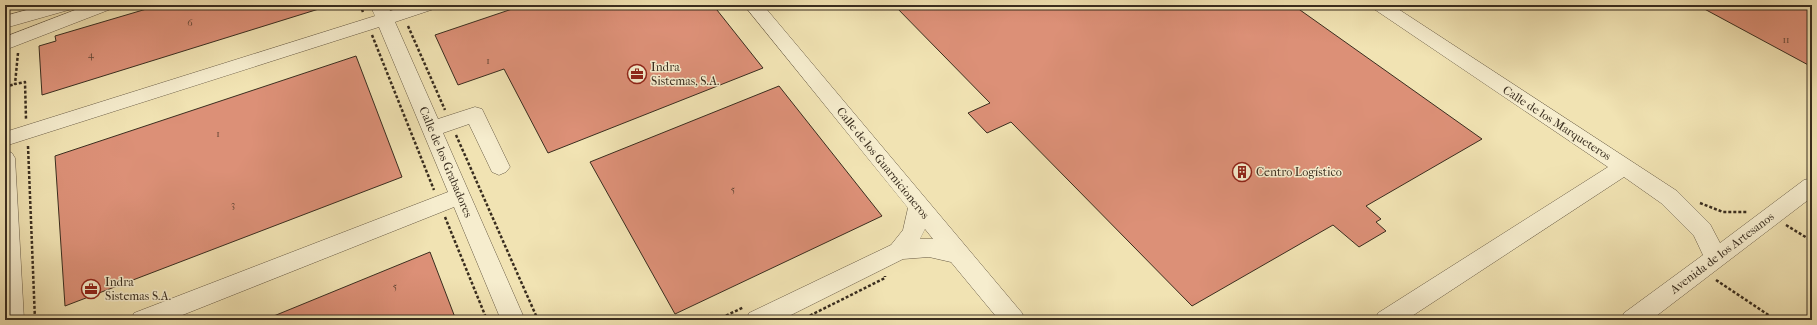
<svg xmlns="http://www.w3.org/2000/svg" width="1817" height="325" font-family="'IM FELL French Canon',serif">
	<style>
		.building { fill: #dc9077; stroke: #392d1f }
		.lines { fill: none; stroke-linecap: round; stroke-linejoin: round }
		.minor-casing { stroke: #675a44; stroke-width: 1 }
		.path { stroke: #392d1f; stroke-width: 2.5; stroke-dasharray: 3 2; stroke-linecap: butt }
		.minor { fill: #f6edce; fill-rule: evenodd }
		.labels { text-anchor: middle; stroke-width: 3; stroke-linejoin: round; paint-order: stroke }
		.number-label { font-size: 10px; fill: #624635 }
		.poi-label { font-size: 12px; fill: #392d1f; stroke: #f6edce; text-anchor: start }
		.street-label { font-size: 12px; fill: #392d1f; stroke: #f6edce }
	</style>
	<rect width="100%" height="100%" fill="#f1e3b3"/>
	<filter id="stains"><feTurbulence type="fractalNoise" baseFrequency=".005" numOctaves="4"/><feColorMatrix values="0 0 0 0 .2 0 0 0 0 .09 0 0 0 0 .02 0 0 0 .5 -.17"/></filter>
	<radialGradient id="worn" r=".72"><stop offset=".6" stop-color="#630" stop-opacity="0"/><stop offset="1" stop-color="#630" stop-opacity=".3"/></radialGradient>
	<path class="building" d="M 160,5 L 322,5 L 322,8 L 42,95 L 39,46 L 56,41 L 55,36 Z
		M 524,5 L 713,5 L 763,68 L 548,153 L 504,69 L 458,85 L 435,35 Z
		M 894,5 L 1293,5 L 1482,139 L 1366,206 L 1381,219 L 1376,222 L 1386,231 L 1359,247 L 1333,225 L 1192,306 L 1011,122 L 987,133 L 968,113 L 990,103 Z
		M 1697,5 L 1800,5 L 1812,11 L 1812,67 Z
		M 356,56 L 402,177 L 65,306 L 55,156 Z
		M 779,86 L 882,216 L 675,314 L 590,162 Z
		M 430,252 L 456,320 L 264,320 Z"/>
	<g class="lines">
		<g class="minor-casing">
			<path id="minor" d="M 45,5 L 75,5 L 72,9 L 5,28 L 5,16 Z
				M 88,5 L 114,5 L 111,9 L 5,50 L 5,37 Z
				M 370,5 L 388,5 L 390,11 L 409,5 L 437,5 L 434,9 L 395,22 L 438,119 L 475,107 L 482,109 L 510,167 L 506,172 L 499,175 L 492,172 L 469,124 L 443,133 L 525,320 L 501,320 L 454,207 L 170,320 L 131,320 L 134,313 L 448,192 L 379,27 L 5,146 L 5,132 L 375,16 Z
				M 744,5 L 763,5 L 1022,313 L 1025,320 L 999,320 L 951,262 L 929,257 L 903,259 L 781,320 L 746,320 L 749,313 L 891,245 L 903,230 L 908,208 ZM 925,229 L 933,239 L 920,239 Z
				M 1371,5 L 1392,5 L 1677,191 L 1710,224 L 1720,243 L 1804,180 L 1812,178 L 1812,197 L 1651,320 L 1621,320 L 1624,313 L 1703,255 L 1694,236 L 1661,203 L 1624,177 L 1406,320 L 1375,320 L 1378,313 L 1608,167 L 1374,9 Z
				M 5,150 L 12,153 L 15,158 L 24,320 L 5,320 Z"/>
		</g>
		<path class="path" d="M 360,5 L 363,12
			M 120,9 L 133,5
			M 408,26 L 445,110
			M 372,35 L 434,190
			M 18,53 L 15,84 L 25,82 L 26,119
			M 5,87 L 15,84
			M 456,135 L 538,320
			M 28,146 L 35,320
			M 1700,203 L 1723,212 L 1747,212
			M 445,217 L 487,320
			M 1786,225 L 1812,241
			M 1716,280 L 1776,320
			M 717,320 L 744,307
			M 801,320 L 885,278 L 885,276"/>
		<use href="#minor" class="minor"/>
	</g>
	<defs>
		<g id="office-ring" transform="scale(1)"><circle r="9.5" fill="#f6edce" stroke="#8f2418" stroke-width="1.5"/><path d="M-6-3h4V-5.5h4V-3h4V5H-6ZM-1-4.5V-3h2v-1.5ZM-6 0V1H6V0Z" fill="#8f2418"/></g>
		<g id="building-ring" transform="scale(1)"><circle r="9.5" fill="#f6edce" stroke="#8f2418" stroke-width="1.5"/><path d="M-4-6H4V6H1V3H-1V6H-4ZM-2.5-4.3h1.7v1.8h-1.7ZM.8-4.3h1.7v1.8H.8ZM-2.5-1h1.7V.8h-1.7ZM.8-1h1.7V.8H.8Z" fill="#8f2418"/></g>
	</defs>
	<g fill-rule="evenodd">
		<use href="#office-ring" x="637" y="74"/>
		<use href="#building-ring" x="1242" y="172"/>
		<use href="#office-ring" x="91" y="289"/>
	</g>
	<g class="labels">
		<g class="number-label">
			<text x="190" y="26">6</text>
			<text x="1786" y="43">11</text>
			<text x="91" y="58">4</text>
			<text x="488" y="64">1</text>
			<text x="218" y="137">1</text>
			<text x="733" y="193">5</text>
			<text x="233" y="208">3</text>
			<text x="395" y="290">5</text>
		</g>
		<g class="poi-label">
			<text x="651" y="71">Indra<tspan x="651" dy="14">Sistemas, S.A.</tspan></text>
			<text x="1256" y="176">Centro Logístico</text>
			<text x="105" y="286">Indra<tspan x="105" dy="14">Sistemas S.A.</tspan></text>
		</g>
		<g class="street-label">
			<text transform="translate(1557 123) rotate(33)" y="4">Calle de los Marqueteros</text>
			<text transform="translate(446 162) rotate(67)" y="4">Calle de los Grabadores</text>
			<text transform="translate(883 163) rotate(51)" y="4">Calle de los Guarnicioneros</text>
			<text transform="translate(1722 253) rotate(-37)" y="4">Avenida de los Artesanos</text>
		</g>
	</g>
	<rect width="1817" height="325" fill="none" stroke="#f1e3b3" stroke-width="20"/>
	<rect x="6" y="6" width="1805" height="313" fill="none" stroke="#392d1f" stroke-width="2"/>
	<rect x="10" y="10" width="1797" height="305" fill="none" stroke="#392d1f"/>
	<rect width="100%" height="100%" filter="url(#stains)"/>
	<rect width="100%" height="100%" fill="url(#worn)"/>
</svg>
